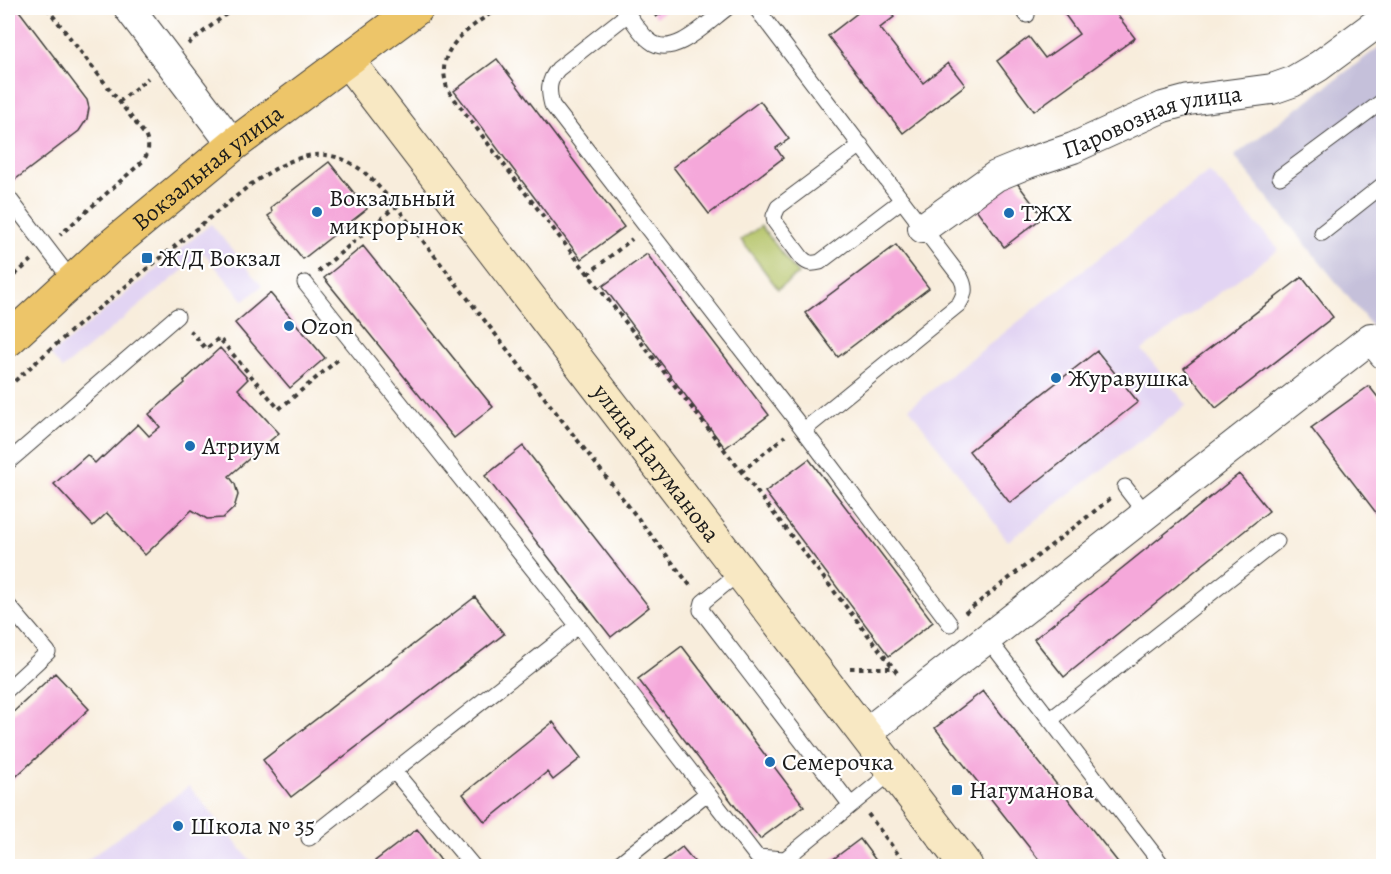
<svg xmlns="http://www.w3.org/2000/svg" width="1391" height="874" font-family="Alegreya,serif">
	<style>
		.built { fill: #e2d4f3 }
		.industrial { fill: #c5c0da }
		.green { fill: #b4c366; stroke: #687041; stroke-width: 1.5 }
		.building { fill: #f5a8da }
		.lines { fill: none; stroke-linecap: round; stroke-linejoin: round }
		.lane-casing { stroke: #3d3b39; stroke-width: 17 }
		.street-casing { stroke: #3d3b39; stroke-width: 32 }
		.secondary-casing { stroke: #3d3b39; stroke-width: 35 }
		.primary-casing { stroke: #3d3b39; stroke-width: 35 }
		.path { stroke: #3d3b39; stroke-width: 4; stroke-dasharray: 4.5 4.5; stroke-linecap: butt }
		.lane { stroke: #fff; stroke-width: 15 }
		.street { stroke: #fff; stroke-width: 30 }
		.secondary { stroke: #f8e8c3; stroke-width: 33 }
		.primary { stroke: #edc569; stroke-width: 33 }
		.poi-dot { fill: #1f6fb2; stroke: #fff; stroke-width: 2 }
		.labels { text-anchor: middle; stroke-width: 4.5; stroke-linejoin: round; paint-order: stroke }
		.street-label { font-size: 24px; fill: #1c1c1c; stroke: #fff }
		.poi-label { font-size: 24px; fill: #1c1c1c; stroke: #fff; text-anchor: start }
	</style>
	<rect width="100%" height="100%" fill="#fff"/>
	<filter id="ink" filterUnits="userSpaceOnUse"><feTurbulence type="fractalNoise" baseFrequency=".0167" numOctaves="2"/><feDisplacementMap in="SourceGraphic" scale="12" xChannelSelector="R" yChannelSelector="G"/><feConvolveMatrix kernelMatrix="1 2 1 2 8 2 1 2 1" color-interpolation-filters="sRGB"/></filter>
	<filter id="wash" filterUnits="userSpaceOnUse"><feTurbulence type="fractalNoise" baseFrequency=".008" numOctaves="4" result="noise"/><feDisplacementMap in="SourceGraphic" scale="24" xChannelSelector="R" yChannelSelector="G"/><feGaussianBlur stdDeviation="1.35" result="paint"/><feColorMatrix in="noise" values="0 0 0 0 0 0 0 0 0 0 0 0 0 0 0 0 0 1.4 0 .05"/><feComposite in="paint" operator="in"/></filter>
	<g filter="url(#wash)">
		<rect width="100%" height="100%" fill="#f8eddc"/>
		<path class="built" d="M 1209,171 L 1279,249 L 1142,350 L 1187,405 L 1008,541 L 909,408 Z
			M 211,224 L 262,286 L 244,301 L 204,253 L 62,369 L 51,355 Z
			M 189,786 L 255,866 L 79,866 Z"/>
		<path class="industrial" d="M 1383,44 L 1383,340 L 1234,156 Z"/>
		<path class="green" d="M 761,226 L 798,274 L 778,289 L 741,240 Z"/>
		<g id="blocks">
			<path class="building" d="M 8,8 L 17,8 L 87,100 L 89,108 L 87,119 L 79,131 L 8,185 Z
				M 649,8 L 670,8 L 656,17 Z
				M 864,8 L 887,8 L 894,17 L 880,28 L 923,83 L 948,63 L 965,85 L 903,133 L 828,36 Z
				M 1060,8 L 1112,8 L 1135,38 L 1034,111 L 997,61 L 1029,37 L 1045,58 L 1079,34 Z
				M 497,59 L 624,227 L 581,259 L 454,91 Z
				M 760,101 L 789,139 L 776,148 L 783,158 L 709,214 L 673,167 Z
				M 329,162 L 367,209 L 303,259 L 268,216 L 272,213 L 271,207 Z
				M 1014,179 L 1043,217 L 1004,247 L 976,209 Z
				M 896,245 L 929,288 L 838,357 L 805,313 Z
				M 363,246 L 493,407 L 454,438 L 324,278 Z
				M 647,254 L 769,415 L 725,448 L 603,286 Z
				M 1302,277 L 1333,317 L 1216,408 L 1184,368 Z
				M 270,293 L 325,358 L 290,388 L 235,323 Z
				M 220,348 L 248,379 L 238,389 L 279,433 L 229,476 L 235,484 L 238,495 L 234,508 L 223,518 L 207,519 L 192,510 L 145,555 L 107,513 L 93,526 L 54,484 L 87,455 L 95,463 L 102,456 L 103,457 L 138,424 L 149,436 L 160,427 L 149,414 L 185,383 L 184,381 Z
				M 1097,351 L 1138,402 L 1010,503 L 969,451 Z
				M 1369,386 L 1384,405 L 1384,523 L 1311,428 Z
				M 523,446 L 649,607 L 611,637 L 485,476 Z
				M 809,459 L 933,622 L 889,656 L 765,492 Z
				M 1239,474 L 1269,511 L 1064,677 L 1034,639 Z
				M 475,597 L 504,634 L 291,797 L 263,760 Z
				M 682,646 L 804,806 L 760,839 L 638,679 Z
				M 55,673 L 89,709 L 8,784 L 8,717 Z
				M 983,691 L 1121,866 L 1044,866 L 935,728 Z
				M 553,722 L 581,758 L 553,780 L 547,772 L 485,822 L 463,794 Z
				M 417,829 L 445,866 L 379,866 L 375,861 Z
				M 860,839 L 880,866 L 824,866 Z
				M 682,847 L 698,866 L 657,866 Z"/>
		</g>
	</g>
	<g filter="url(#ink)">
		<use href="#blocks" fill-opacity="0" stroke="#3d3b39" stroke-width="1.5"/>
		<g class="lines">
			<g class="lane-casing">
				<path id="lane" d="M 623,8 C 632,18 639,33 650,41 C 673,60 709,21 727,8
					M 756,8 L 961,278 C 966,288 965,294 959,304 L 804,430
					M 1022,8 L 1027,15
					M 628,14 L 558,69 C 548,81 548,90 552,105 L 799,424 L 950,624
					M 861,145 L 778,207 L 774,216 L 775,222 L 802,258 C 808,264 812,264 820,262 L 902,200
					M 1280,177 L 1384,100
					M 8,197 L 73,282
					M 1322,233 L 1384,184
					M 305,283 L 578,626 L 757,857 L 785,859 L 785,866
					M 8,462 L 177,316
					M 1125,487 L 1146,514
					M 740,572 L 703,602 L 701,610 L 850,804
					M 8,605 L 48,652 L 8,689
					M 987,638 L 1163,866
					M 1050,720 L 1277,541
					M 394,771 L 473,866
					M 309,838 L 578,626
					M 616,866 L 707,793
					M 790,866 L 785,859 L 893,771"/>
			</g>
			<g class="street-casing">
				<g id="street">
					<path d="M 129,8 L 233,145"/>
					<path id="s1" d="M 923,228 L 996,176 L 1028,163 L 1073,148 L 1163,107 L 1189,100 L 1272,89 L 1292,82 L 1319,66 L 1384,18"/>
					<path d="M 865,734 L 1371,338 L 1384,354"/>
				</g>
			</g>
			<g class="secondary-casing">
				<g id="secondary">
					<path id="s2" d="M 347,60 L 966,866"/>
				</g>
			</g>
			<g class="primary-casing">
				<g id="primary">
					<path id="s3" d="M 8,340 L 105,251 L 233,145 L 417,8"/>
				</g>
			</g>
			<path class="path" d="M 47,8 L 145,135 C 150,146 149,152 143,161 L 60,235
				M 498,8 C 478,23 444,41 444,70 C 444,76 446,83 447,89 L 520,186 L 899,675
				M 188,44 L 234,8
				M 119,102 L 148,78
				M 318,272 L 396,206
				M 588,274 L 632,239
				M 8,281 L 32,260
				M 190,330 L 206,349 L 219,338 L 279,409 L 340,358
				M 8,387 L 77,326 L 250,185 C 288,159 322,139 364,172 C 375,182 386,195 396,206 L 692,588
				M 741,472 L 785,436
				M 965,613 L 1110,499
				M 850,668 L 894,668
				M 868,814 L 907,866"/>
			<use href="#lane" class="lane"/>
			<use href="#street" class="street"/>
			<use href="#secondary" class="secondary"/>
			<use href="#primary" class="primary"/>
		</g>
	</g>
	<g class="poi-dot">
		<circle cx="317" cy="212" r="6"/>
		<circle cx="1009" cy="213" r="6"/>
		<rect x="141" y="252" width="12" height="12" rx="3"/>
		<circle cx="289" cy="326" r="6"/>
		<circle cx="1056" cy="378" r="6"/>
		<circle cx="190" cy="446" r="6"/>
		<circle cx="770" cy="762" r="6"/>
		<rect x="951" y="784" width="12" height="12" rx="3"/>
		<circle cx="178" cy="826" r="6"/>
	</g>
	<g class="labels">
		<g class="street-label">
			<text dy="8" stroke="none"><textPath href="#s1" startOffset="256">Паровозная улица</textPath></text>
			<text dy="8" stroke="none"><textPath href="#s3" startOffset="264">Вокзальная улица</textPath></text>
			<text dy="8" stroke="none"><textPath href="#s2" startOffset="508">улица Нагуманова</textPath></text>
		</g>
		<g class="poi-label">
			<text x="329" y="206">Вокзальный<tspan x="329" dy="28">микрорынок</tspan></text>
			<text x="1021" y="221">ТЖХ</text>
			<text x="159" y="266">Ж/Д Вокзал</text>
			<text x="301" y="334">Ozon</text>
			<text x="1068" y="386">Журавушка</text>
			<text x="202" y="454">Атриум</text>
			<text x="782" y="770">Семерочка</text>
			<text x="969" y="798">Нагуманова</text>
			<text x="190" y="834">Школа № 35</text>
		</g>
	</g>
	<rect width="1391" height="874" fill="none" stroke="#fff" stroke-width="30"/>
</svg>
